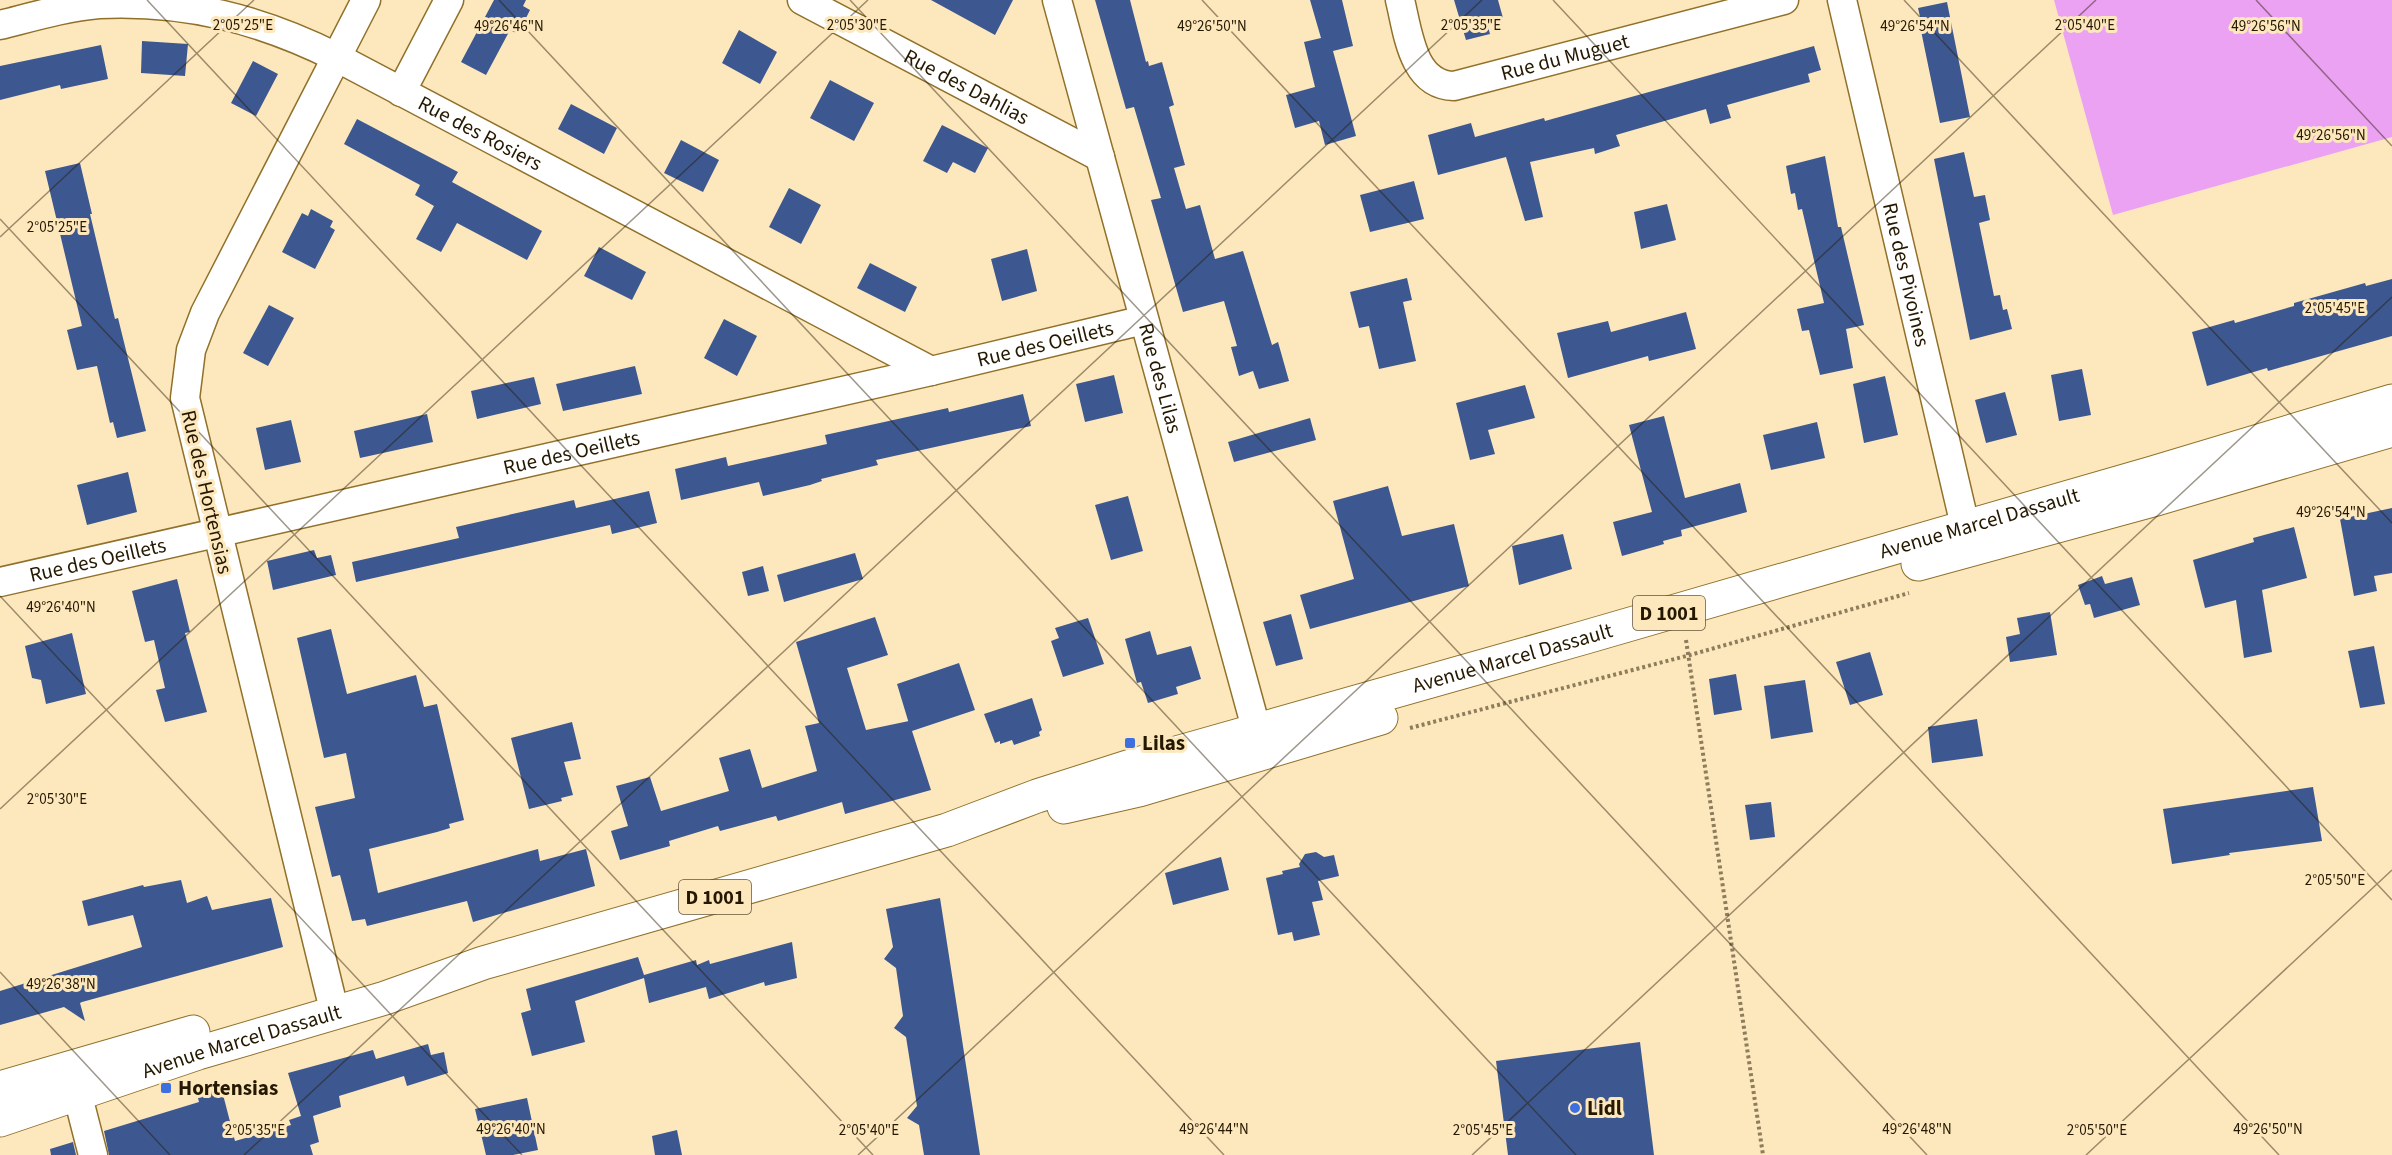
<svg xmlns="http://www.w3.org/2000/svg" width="2392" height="1155" font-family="'Source Sans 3',sans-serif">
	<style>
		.green { fill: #eca2f2 }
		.building { fill: #3d5890 }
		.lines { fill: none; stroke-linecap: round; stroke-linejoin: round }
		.street-casing { stroke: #917129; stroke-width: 31 }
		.primary-casing { stroke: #917129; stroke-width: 35 }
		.path { stroke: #8e7d5c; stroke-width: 4; stroke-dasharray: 3 3; stroke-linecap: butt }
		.street { stroke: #fff; stroke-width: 28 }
		.primary { stroke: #fff; stroke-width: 33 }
		.ticks { fill: none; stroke: #251800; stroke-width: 1.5; stroke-opacity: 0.45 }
		.poi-dot { fill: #3e6fe0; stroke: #fde8be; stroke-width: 2 }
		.labels { text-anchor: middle; stroke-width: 6; stroke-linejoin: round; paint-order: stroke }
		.shield { fill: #fde8be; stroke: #665639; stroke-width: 1.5 }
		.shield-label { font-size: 20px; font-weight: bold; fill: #251800 }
		.street-label { font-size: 21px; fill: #251800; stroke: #fde8be }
		.poi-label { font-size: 21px; font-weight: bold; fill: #251800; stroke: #fde8be; text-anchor: start }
		.ticks-label { font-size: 15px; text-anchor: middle; fill: #251800; stroke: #fde8be; stroke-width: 6; stroke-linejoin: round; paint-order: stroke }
	</style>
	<rect width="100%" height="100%" fill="#fde8be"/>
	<path class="green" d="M 2054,0 L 2392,0 L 2392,137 L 2113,215 Z"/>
	<path class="building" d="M 494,0 L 526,0 L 523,6 L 530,10 L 518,34 L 510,30 L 486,75 L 461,62 Z
		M 931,0 L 1013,0 L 995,35 Z
		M 1095,0 L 1130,0 L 1146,62 L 1148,61 L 1149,66 L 1162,62 L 1174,105 L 1169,107 L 1185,165 L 1174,168 L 1186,209 L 1200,205 L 1215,259 L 1243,251 L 1272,345 L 1278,342 L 1289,381 L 1259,389 L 1253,371 L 1239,376 L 1231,347 L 1237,346 L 1224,301 L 1183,312 L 1151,200 L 1161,198 L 1134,107 L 1126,109 Z
		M 1310,0 L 1342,0 L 1353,46 L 1333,51 L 1356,136 L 1325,145 L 1319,121 L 1295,128 L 1286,95 L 1315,87 L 1304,42 L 1321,38 Z
		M 1454,0 L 1498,0 L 1503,18 L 1487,23 L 1490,34 L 1466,40 Z
		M 1947,2 L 1970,117 L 1940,123 L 1919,21 L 1921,21 L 1918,8 Z
		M 739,30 L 777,52 L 760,84 L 722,63 Z
		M 142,41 L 188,44 L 185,76 L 141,73 Z
		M 101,45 L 108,79 L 61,89 L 60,85 L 0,100 L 0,66 Z
		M 1814,46 L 1821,70 L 1808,74 L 1810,82 L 1727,105 L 1731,118 L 1710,124 L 1706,109 L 1616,135 L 1620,146 L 1595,154 L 1594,148 L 1530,162 L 1543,217 L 1525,221 L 1506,157 L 1438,175 L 1428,135 L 1471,123 L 1475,137 L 1544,118 L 1545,121 Z
		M 253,61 L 278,74 L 256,116 L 231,103 Z
		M 830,80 L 874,103 L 854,141 L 810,118 Z
		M 571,104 L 617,128 L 604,154 L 558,129 Z
		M 357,119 L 458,172 L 452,182 L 542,231 L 527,260 L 457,223 L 441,252 L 416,239 L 434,206 L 415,195 L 420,185 L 344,144 Z
		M 942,125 L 988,148 L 975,173 L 953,162 L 947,173 L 923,161 Z
		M 681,140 L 719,160 L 703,192 L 664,173 Z
		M 1964,152 L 1974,197 L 1985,195 L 1990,220 L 1979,223 L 1994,296 L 2000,295 L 2003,310 L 2007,309 L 2012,329 L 1970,340 L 1934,159 Z
		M 1825,156 L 1838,227 L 1841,227 L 1864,325 L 1846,329 L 1853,368 L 1820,375 L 1809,330 L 1802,331 L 1797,309 L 1824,303 L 1802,209 L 1798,210 L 1795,193 L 1791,194 L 1786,166 Z
		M 80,163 L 92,214 L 90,214 L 115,319 L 118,318 L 146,431 L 117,438 L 113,422 L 110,423 L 97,366 L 77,370 L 67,330 L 82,326 L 45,171 Z
		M 1414,181 L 1424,219 L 1370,232 L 1360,195 Z
		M 789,188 L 821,205 L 801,244 L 769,227 Z
		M 1667,204 L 1676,240 L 1641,249 L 1634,212 Z
		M 311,209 L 333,221 L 330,227 L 335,230 L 315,269 L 282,252 L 302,213 L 308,216 Z
		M 599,247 L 646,272 L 632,300 L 584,276 Z
		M 1027,249 L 1037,291 L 1002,301 L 991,259 Z
		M 870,263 L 917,287 L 905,312 L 857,288 Z
		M 1407,278 L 1412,300 L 1403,302 L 1416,361 L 1379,369 L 1369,326 L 1359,328 L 1350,292 Z
		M 2392,279 L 2392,336 L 2268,371 L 2267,368 L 2207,386 L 2192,332 L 2234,320 L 2235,323 L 2294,306 L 2294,303 L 2365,283 L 2366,286 Z
		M 269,305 L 294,318 L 268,366 L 243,353 Z
		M 1686,312 L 1696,349 L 1649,361 L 1648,356 L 1568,378 L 1557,333 L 1608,321 L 1611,332 Z
		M 724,319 L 757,336 L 737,376 L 704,358 Z
		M 635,366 L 642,394 L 563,411 L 556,384 Z
		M 2082,369 L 2091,415 L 2059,421 L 2051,375 Z
		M 1114,375 L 1123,413 L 1085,422 L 1076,384 Z
		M 1885,376 L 1898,435 L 1864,443 L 1853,384 Z
		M 534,377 L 541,404 L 477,419 L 471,391 Z
		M 1525,385 L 1535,418 L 1488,430 L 1495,454 L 1470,460 L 1456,403 Z
		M 2005,392 L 2017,435 L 1986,443 L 1975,400 Z
		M 1023,394 L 1031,426 L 876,460 L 878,465 L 821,479 L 822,481 L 810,485 L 763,496 L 759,482 L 681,500 L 675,469 L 726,457 L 728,466 L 827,444 L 825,435 L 948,408 L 949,412 Z
		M 427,414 L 433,442 L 360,458 L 354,431 Z
		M 1664,416 L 1685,498 L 1740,483 L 1747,512 L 1681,530 L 1682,536 L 1663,541 L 1664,544 L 1622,556 L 1613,522 L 1652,512 L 1629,425 Z
		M 1310,418 L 1316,440 L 1234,462 L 1228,442 Z
		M 291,420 L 301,462 L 265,470 L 256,428 Z
		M 1817,422 L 1825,458 L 1771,470 L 1763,435 Z
		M 128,472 L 137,512 L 87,525 L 77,485 Z
		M 1388,486 L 1402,536 L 1454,524 L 1469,586 L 1310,629 L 1300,595 L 1354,579 L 1333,501 Z
		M 649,491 L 657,523 L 612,534 L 610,525 L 356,582 L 352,562 L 459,538 L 456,527 L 574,500 L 576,508 Z
		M 1128,496 L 1143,551 L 1111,560 L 1095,505 Z
		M 2392,508 L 2392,573 L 2374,576 L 2377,591 L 2354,596 L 2340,519 Z
		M 2294,527 L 2307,578 L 2262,590 L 2272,652 L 2244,658 L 2236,600 L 2205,608 L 2193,560 L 2254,542 L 2253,538 Z
		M 1563,534 L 1572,569 L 1519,585 L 1512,546 Z
		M 314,550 L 317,558 L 331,555 L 336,575 L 273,590 L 267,561 Z
		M 855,553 L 863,579 L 784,602 L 777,575 Z
		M 763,566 L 769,591 L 748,596 L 742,572 Z
		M 2102,576 L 2105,584 L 2132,577 L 2140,605 L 2094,618 L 2090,604 L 2085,605 L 2078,585 Z
		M 177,579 L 190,632 L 185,633 L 207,712 L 165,722 L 156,690 L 165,688 L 154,640 L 145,642 L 132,591 Z
		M 2050,612 L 2057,655 L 2010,662 L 2006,637 L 2020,634 L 2017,618 Z
		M 1291,614 L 1303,659 L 1276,666 L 1263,622 Z
		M 875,617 L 888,655 L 847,668 L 866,730 L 909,721 L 910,727 L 897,684 L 959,663 L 975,710 L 912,731 L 931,790 L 845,814 L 842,802 L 778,821 L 776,816 L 720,831 L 718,826 L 669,841 L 670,846 L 620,860 L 611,831 L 628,826 L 616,786 L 650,777 L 661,811 L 729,791 L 719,758 L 750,749 L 762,788 L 817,771 L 805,726 L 819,723 L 796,642 Z
		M 1088,618 L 1104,664 L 1063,677 L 1051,641 L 1059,638 L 1055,628 Z
		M 331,629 L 347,694 L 416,675 L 424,707 L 437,704 L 464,820 L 449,824 L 450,828 L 437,832 L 369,849 L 378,893 L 538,849 L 540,861 L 586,849 L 595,886 L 473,922 L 467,901 L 367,926 L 365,919 L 352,921 L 340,875 L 332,877 L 315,807 L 355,798 L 346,753 L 324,758 L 297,638 Z
		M 1150,631 L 1157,655 L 1191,646 L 1201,679 L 1176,687 L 1178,694 L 1148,703 L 1141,682 L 1137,683 L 1125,639 Z
		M 72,633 L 86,694 L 46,704 L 41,680 L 32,678 L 25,646 Z
		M 2374,646 L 2385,704 L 2360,708 L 2348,651 Z
		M 1870,652 L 1883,695 L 1850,705 L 1836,662 Z
		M 1736,674 L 1742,710 L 1714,715 L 1709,679 Z
		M 1805,680 L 1813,732 L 1771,739 L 1764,686 Z
		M 1032,698 L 1042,730 L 1039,732 L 1040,736 L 1014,745 L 1012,740 L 1000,744 L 1000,741 L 995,743 L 984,714 Z
		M 1977,719 L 1983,756 L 1932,763 L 1928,727 Z
		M 572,722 L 581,759 L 564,762 L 573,795 L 561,798 L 562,801 L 529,809 L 511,738 Z
		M 2313,787 L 2322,841 L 2229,853 L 2230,855 L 2172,864 L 2163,809 Z
		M 1771,802 L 1775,837 L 1750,840 L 1745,805 Z
		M 1316,852 L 1324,857 L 1334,855 L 1339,876 L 1318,881 L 1323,900 L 1312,902 L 1320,935 L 1294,941 L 1292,932 L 1278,935 L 1266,878 L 1283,874 L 1282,871 L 1300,867 L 1299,864 L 1305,854 Z
		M 1221,857 L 1229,890 L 1173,905 L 1165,873 Z
		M 181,880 L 187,903 L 207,896 L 212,910 L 271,898 L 283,947 L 82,1002 L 80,1003 L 85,1021 L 64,1007 L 0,1025 L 0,991 L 142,947 L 133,915 L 88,926 L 82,901 L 143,885 L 144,887 Z
		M 940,898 L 972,1104 L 980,1155 L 924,1155 L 919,1125 L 907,1118 L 917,1106 L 906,1037 L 894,1028 L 903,1016 L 896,968 L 884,959 L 893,947 L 886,909 Z
		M 792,942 L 797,978 L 765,986 L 764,982 L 709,999 L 706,987 L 649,1003 L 644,978 L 575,1001 L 585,1042 L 532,1056 L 521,1013 L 531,1010 L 526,989 L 638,957 L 644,975 L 696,960 L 697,965 L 709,960 L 710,964 Z
		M 1640,1042 L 1654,1155 L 1508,1155 L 1496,1061 Z
		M 428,1044 L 431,1055 L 444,1052 L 448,1073 L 407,1086 L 404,1076 L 339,1096 L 341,1107 L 313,1116 L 319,1142 L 310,1145 L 313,1155 L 109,1155 L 104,1131 L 199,1102 L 195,1086 L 219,1079 L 235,1141 L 291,1125 L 289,1120 L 301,1116 L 288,1073 L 373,1050 L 376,1059 Z
		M 527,1098 L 538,1150 L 513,1155 L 486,1155 L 475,1109 Z
		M 677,1130 L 682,1155 L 655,1155 L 652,1136 Z
		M 73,1142 L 76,1155 L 51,1155 L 50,1149 Z"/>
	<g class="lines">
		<g class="street-casing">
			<g id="street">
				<path id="s1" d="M 802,0 L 1100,157"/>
				<path id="s2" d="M 1057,0 L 1262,750"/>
				<path id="s3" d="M 1400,0 C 1408,32 1412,85 1454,86 L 1784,0"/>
				<path id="s4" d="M 1842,0 L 1970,547"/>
				<path id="s5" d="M 0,25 C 32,17 65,7 99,4 C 185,0 260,19 336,57 L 931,371"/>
				<path d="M 401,92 L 449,0"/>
				<path id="s6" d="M 0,582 L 931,371 L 1144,320"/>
				<path d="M 335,1014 L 185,398 L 191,350 L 205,313 L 366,0"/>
				<path d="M 72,1073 L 93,1155"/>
			</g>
		</g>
		<g class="primary-casing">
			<g id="primary">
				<path d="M 1918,564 L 2156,499 L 2392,430"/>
				<path d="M 1064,807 L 1139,790 L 1381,718"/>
				<path d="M 0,1088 L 193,1032"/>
				<path id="s7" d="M 0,1120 L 198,1053 L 385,998 L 483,963 L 947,830 L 1037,796 L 1134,765 L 1586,637 L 2152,473 L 2392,401"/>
			</g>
		</g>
		<path class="path" d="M 1686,640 L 1763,1155
			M 1410,728 L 1690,655 L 1909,593"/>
		<use href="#street" class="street"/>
		<use href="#primary" class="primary"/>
	</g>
	<path class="ticks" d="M 147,0 L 1224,1155M 499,0 L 1576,1155M 850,0 L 1927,1155M 1202,0 L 2279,1155M 1553,0 L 2392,900M 1904,0 L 2392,523M 2256,0 L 2392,146M 0,219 L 873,1155M 0,237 L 254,0M 0,596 L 522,1155M 0,809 L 868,0M 0,972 L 170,1155M 244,1155 L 1482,0M 858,1155 L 2096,0M 1472,1155 L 2392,297M 2086,1155 L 2392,870"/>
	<g class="poi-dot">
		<rect x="1124" y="737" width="12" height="12" rx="3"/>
		<rect x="160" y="1082" width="12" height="12" rx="3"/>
		<circle cx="1575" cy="1108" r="6"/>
	</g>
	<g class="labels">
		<g class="shield">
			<rect x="1633" y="596" width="72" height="34" rx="4.5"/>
			<rect x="679" y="880" width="72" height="34" rx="4.5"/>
		</g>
		<g class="shield-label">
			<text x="1669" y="620">D 1001</text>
			<text x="715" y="904">D 1001</text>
		</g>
		<g class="street-label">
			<text dy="7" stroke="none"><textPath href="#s3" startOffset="225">Rue du Muguet</textPath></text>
			<text dy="7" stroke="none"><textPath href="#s1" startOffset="186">Rue des Dahlias</textPath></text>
			<text dy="7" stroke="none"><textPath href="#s5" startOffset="510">Rue des Rosiers</textPath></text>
			<text dy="7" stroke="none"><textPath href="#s4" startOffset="282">Rue des Pivoines</textPath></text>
			<text dy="7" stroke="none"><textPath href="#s6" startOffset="1072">Rue des Oeillets</textPath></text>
			<text dy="7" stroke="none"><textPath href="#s2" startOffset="392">Rue des Lilas</textPath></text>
			<text dy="7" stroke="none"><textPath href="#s6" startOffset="586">Rue des Oeillets</textPath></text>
			<text transform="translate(207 492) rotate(77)" y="7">Rue des Hortensias</text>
			<text dy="7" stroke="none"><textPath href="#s7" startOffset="2068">Avenue Marcel Dassault</textPath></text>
			<text dy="7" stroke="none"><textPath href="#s6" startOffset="100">Rue des Oeillets</textPath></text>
			<text dy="7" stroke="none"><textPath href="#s7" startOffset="1582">Avenue Marcel Dassault</textPath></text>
			<text dy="7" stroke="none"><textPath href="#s7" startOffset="254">Avenue Marcel Dassault</textPath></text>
		</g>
		<g class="poi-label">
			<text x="1142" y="750">Lilas</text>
			<text x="178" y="1095">Hortensias</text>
			<text x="1587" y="1115">Lidl</text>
		</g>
	</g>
	<g class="ticks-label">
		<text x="1471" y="30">2°05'35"E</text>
		<text x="2085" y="30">2°05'40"E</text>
		<text x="243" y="30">2°05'25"E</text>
		<text x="857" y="30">2°05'30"E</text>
		<text x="1915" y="31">49°26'54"N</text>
		<text x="2266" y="31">49°26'56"N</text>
		<text x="509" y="31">49°26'46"N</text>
		<text x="1212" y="31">49°26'50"N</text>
		<text x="2331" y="140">49°26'56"N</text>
		<text x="57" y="232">2°05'25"E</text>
		<text x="2335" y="313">2°05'45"E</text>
		<text x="2331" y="517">49°26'54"N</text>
		<text x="61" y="612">49°26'40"N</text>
		<text x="57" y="804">2°05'30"E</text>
		<text x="2335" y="885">2°05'50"E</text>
		<text x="61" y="989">49°26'38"N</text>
		<text x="511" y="1134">49°26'40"N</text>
		<text x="1214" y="1134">49°26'44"N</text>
		<text x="1917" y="1134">49°26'48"N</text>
		<text x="2268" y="1134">49°26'50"N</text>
		<text x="255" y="1135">2°05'35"E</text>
		<text x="869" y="1135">2°05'40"E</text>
		<text x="1483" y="1135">2°05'45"E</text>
		<text x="2097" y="1135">2°05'50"E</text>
	</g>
</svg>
